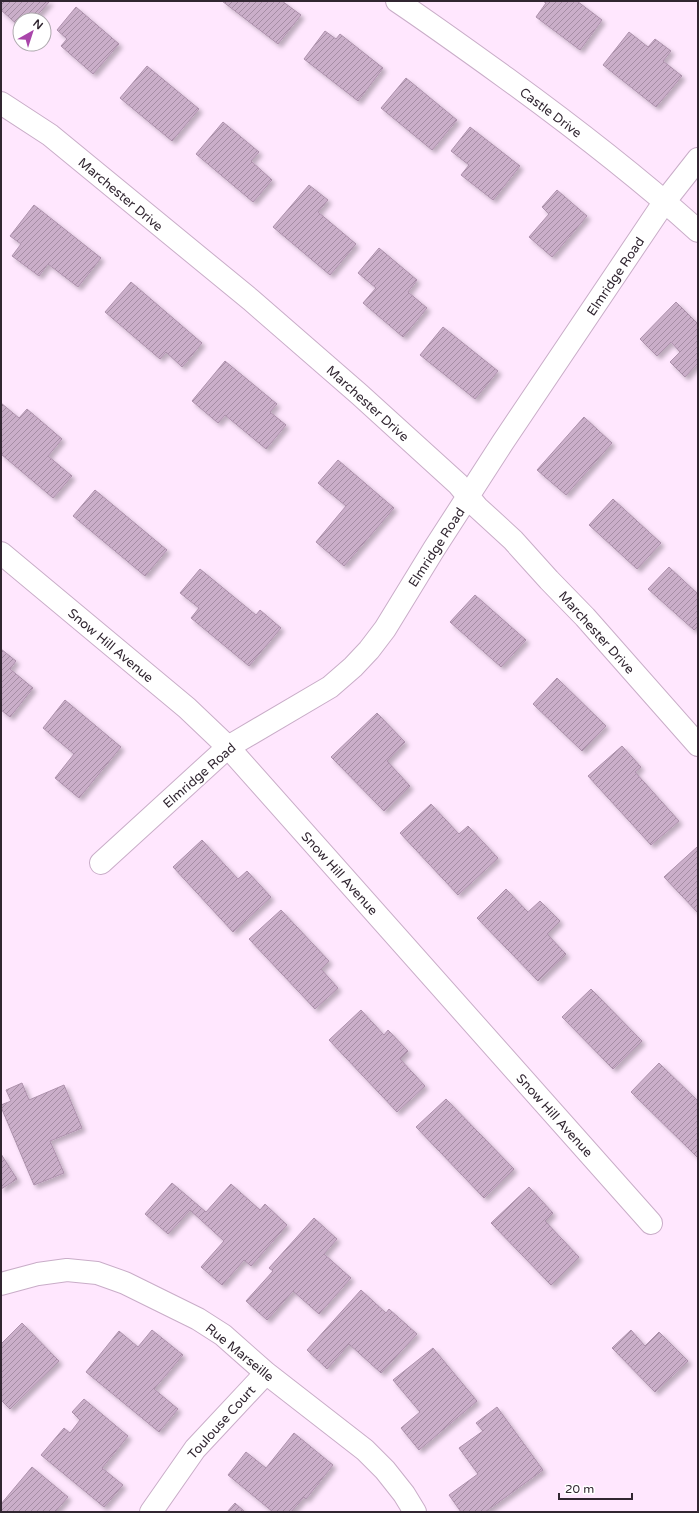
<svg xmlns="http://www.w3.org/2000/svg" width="699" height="1513" font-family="'Varela Round',sans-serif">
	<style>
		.building { fill: url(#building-hatch); stroke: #ad91ac; filter: url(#shadow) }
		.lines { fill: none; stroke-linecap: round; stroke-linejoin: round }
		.minor-casing { stroke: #c9adc8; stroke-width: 24 }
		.minor { stroke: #fff; stroke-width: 22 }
		.labels { text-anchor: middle; stroke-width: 4; stroke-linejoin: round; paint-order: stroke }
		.street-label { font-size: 13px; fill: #312631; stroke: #fff }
	</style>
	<defs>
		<pattern id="building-hatch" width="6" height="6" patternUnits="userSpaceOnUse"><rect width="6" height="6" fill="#caaec9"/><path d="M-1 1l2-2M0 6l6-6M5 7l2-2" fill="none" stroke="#a58da4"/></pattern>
		<filter id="shadow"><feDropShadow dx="3.5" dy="3.5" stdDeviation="2" flood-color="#0004"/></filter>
	</defs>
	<rect width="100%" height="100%" fill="#ffe7fe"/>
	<path class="building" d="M 1,1 L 50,1 L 33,20 L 20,20 L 20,27 L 1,10 Z
		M 222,1 L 282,1 L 301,15 L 278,44 Z
		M 543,1 L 577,1 L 602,20 L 580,50 L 536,17 L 546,3 Z
		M 76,7 L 119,44 L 93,74 L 61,46 L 67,39 L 57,30 Z
		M 325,31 L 336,39 L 340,34 L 383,68 L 358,101 L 304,59 Z
		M 629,32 L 648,47 L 655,39 L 671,51 L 663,61 L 682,76 L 656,107 L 603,65 Z
		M 147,66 L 199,109 L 172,141 L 120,98 Z
		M 406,78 L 457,120 L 432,150 L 381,108 Z
		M 223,122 L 259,152 L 251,161 L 272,180 L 253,202 L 196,154 Z
		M 470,127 L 520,166 L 493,200 L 461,175 L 469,165 L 451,151 Z
		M 309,185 L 328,200 L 318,212 L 356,244 L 330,275 L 273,227 Z
		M 557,190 L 587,216 L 552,257 L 529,237 L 549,214 L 542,207 Z
		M 34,205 L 101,258 L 78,287 L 48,264 L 39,276 L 12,256 L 21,244 L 10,236 Z
		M 379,248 L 417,280 L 408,292 L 427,308 L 403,337 L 363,303 L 376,288 L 358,273 Z
		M 131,282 L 202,343 L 182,367 L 166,352 L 160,359 L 105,312 Z
		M 676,302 L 698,324 L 698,363 L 685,377 L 670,362 L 680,352 L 671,342 L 657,356 L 640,339 Z
		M 443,327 L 498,371 L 475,399 L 420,355 Z
		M 225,361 L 277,404 L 270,412 L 286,425 L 266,449 L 225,415 L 218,423 L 192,401 Z
		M 1,403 L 19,418 L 27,409 L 62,439 L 48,456 L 72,476 L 53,498 L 1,454 Z
		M 584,417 L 612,443 L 566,495 L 537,470 Z
		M 338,460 L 394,508 L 344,566 L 316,542 L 346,506 L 318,483 Z
		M 95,490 L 167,550 L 145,576 L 73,516 Z
		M 613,499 L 661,543 L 637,569 L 589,525 Z
		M 669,567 L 698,594 L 698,626 L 694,630 L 648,589 Z
		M 200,569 L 256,615 L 260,610 L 281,628 L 249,666 L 191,618 L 199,608 L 180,593 Z
		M 475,595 L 526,640 L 501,667 L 450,622 Z
		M 1,649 L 16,661 L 10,669 L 33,688 L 10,717 L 1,710 Z
		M 557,678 L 606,726 L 582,751 L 533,704 Z
		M 65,700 L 121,747 L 79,798 L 55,778 L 74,754 L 43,728 Z
		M 377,713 L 405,742 L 387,761 L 410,786 L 384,811 L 331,757 Z
		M 622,746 L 641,767 L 635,772 L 679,821 L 651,845 L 588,776 Z
		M 431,804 L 459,834 L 468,826 L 498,858 L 458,895 L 400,833 Z
		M 202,840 L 238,879 L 247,871 L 271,897 L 233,932 L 173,867 Z
		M 697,847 L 698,848 L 698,913 L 664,877 Z
		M 506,889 L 528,912 L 540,901 L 560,921 L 547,934 L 566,954 L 538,981 L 477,918 Z
		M 281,910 L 329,961 L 321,969 L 338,988 L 315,1009 L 249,939 Z
		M 591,989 L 642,1041 L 613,1069 L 562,1017 Z
		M 361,1010 L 384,1035 L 388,1030 L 408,1051 L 400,1059 L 425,1086 L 397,1112 L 329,1040 Z
		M 659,1063 L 698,1101 L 698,1158 L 631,1092 Z
		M 22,1083 L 29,1100 L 64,1085 L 82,1128 L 50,1141 L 64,1173 L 34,1185 L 1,1107 L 1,1105 L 11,1101 L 6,1090 Z
		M 446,1099 L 514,1169 L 484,1198 L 416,1127 Z
		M 1,1154 L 17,1179 L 1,1189 Z
		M 172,1183 L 206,1212 L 231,1184 L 260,1210 L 265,1204 L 287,1225 L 251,1266 L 244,1260 L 222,1285 L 201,1267 L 224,1241 L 190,1210 L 168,1234 L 145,1214 Z
		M 529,1187 L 553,1213 L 545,1221 L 579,1257 L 551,1285 L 491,1223 Z
		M 314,1218 L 337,1239 L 324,1254 L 351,1278 L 319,1314 L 293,1291 L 267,1320 L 246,1301 L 273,1271 L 269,1268 Z
		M 361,1290 L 386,1313 L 389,1309 L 417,1334 L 381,1373 L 349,1344 L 327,1369 L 307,1350 Z
		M 22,1323 L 59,1361 L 10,1409 L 1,1400 L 1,1344 Z
		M 152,1330 L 183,1355 L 154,1389 L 178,1409 L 159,1432 L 86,1372 L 119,1331 L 138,1347 Z
		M 631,1330 L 645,1346 L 659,1332 L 688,1361 L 655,1392 L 612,1348 Z
		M 433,1348 L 477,1401 L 419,1450 L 401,1428 L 420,1412 L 393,1380 Z
		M 84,1399 L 128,1436 L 102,1468 L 123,1485 L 104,1507 L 41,1455 L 64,1428 L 70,1433 L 80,1420 L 72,1412 Z
		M 497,1407 L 543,1470 L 485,1512 L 461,1512 L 449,1495 L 478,1474 L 459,1448 L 483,1431 L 476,1423 Z
		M 294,1433 L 333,1465 L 306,1499 L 304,1497 L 291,1512 L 273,1512 L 228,1475 L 246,1452 L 266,1468 Z
		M 32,1467 L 68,1497 L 55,1512 L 1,1512 L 1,1504 Z
		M 235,1503 L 245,1512 L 227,1512 Z"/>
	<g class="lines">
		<g class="minor-casing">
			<path id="minor" d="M 397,1 C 434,26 470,52 506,78 C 572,126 637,176 698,231
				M 1,103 L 50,135 L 251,300 L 359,394 L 458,484 L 477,507 L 513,540 L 549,580 L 585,617 L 698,745
				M 1,553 L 187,708 L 228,747 L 651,1223
				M 101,863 L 228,747 L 330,687 L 353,667 L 369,650 L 385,629 L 434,549 L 503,442 L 665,201 L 698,159
				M 1,1284 L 38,1274 L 67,1270 L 97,1273 L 125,1283 L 198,1319 L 223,1335 L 266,1373 L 365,1450 L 385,1470 L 404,1494 L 415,1512
				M 151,1512 L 195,1449 L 266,1373"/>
		</g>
		<use href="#minor" class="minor"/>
	</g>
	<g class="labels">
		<g class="street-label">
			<text transform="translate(551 112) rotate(37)" y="5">Castle Drive</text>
			<text transform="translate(121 194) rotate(40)" y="5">Marchester Drive</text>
			<text transform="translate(615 276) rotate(-56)" y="5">Elmridge Road</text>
			<text transform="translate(368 403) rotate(42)" y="5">Marchester Drive</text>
			<text transform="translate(436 547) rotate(-57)" y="5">Elmridge Road</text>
			<text transform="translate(597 632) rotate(48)" y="5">Marchester Drive</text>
			<text transform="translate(111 645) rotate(40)" y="5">Snow Hill Avenue</text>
			<text transform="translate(199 775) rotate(-41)" y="5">Elmridge Road</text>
			<text transform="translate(340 873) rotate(48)" y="5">Snow Hill Avenue</text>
			<text transform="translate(555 1115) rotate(48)" y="5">Snow Hill Avenue</text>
			<text transform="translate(240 1352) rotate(39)" y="5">Rue Marseille</text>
			<text transform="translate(221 1422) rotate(-48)" y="5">Toulouse Court</text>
		</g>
	</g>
	<rect width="699" height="1513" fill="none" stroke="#312631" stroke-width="4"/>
	<g transform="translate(32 32) rotate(39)"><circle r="19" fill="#ffffff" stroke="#ada8ad"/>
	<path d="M0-3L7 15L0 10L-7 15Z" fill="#a945aa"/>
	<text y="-6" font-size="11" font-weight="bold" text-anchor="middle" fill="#312631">N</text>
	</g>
	<path d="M559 1493v6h73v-6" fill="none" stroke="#312631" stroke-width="2"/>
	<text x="565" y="1493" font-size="12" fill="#312631" stroke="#ffffff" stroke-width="3" paint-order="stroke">20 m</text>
</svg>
